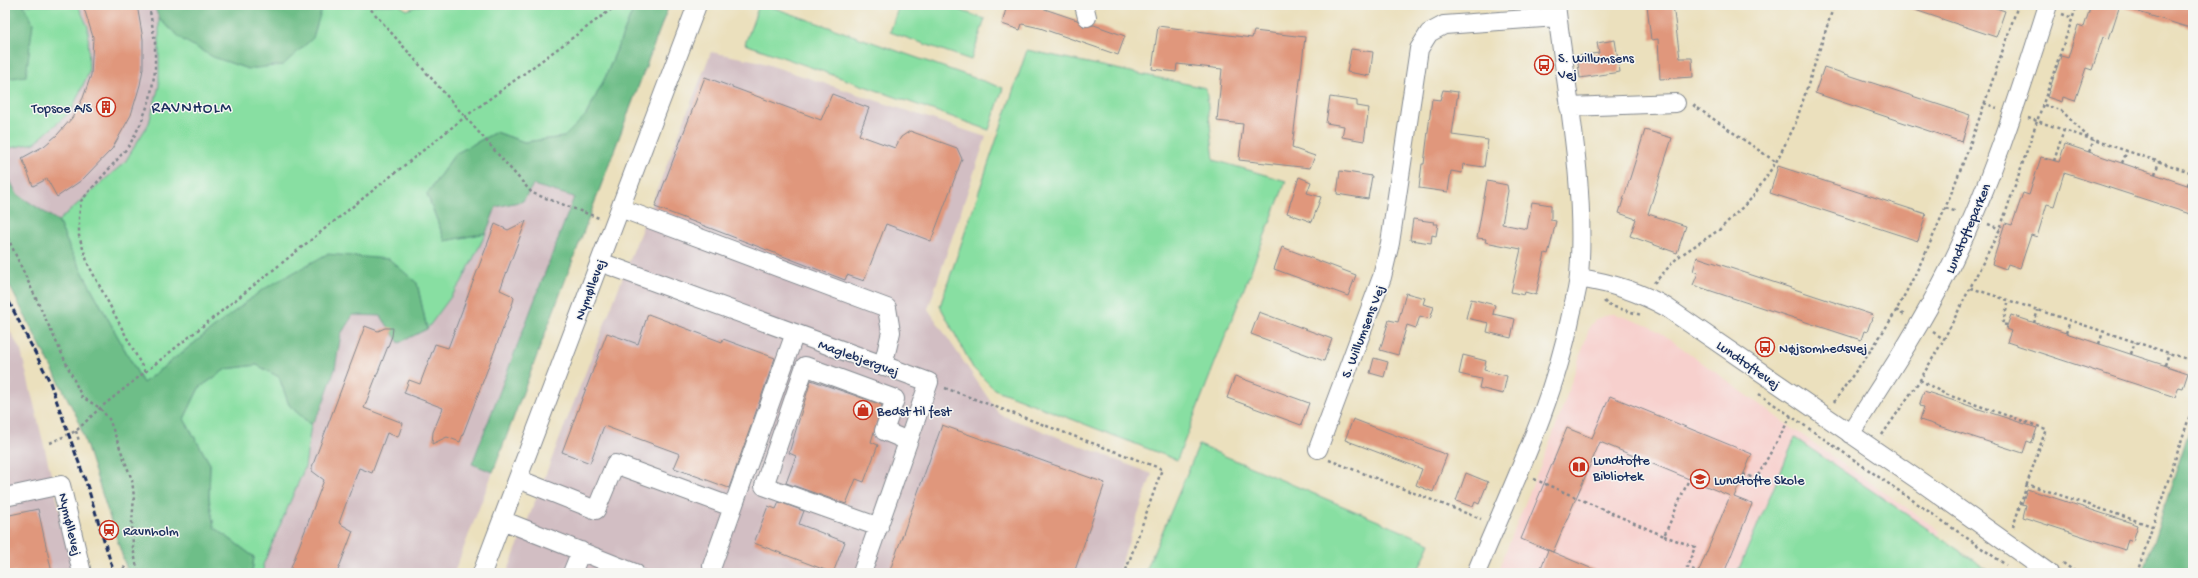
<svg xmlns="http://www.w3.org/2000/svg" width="2198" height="578" font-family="'Gochi Hand',sans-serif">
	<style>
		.built { fill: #f7d0cd }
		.industrial { fill: #d2bec3 }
		.green { fill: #88dfa2; stroke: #528780 }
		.forest { fill: #6ebe88; stroke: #447673 }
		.building { fill: #e0977b }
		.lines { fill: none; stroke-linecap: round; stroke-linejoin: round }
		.minor-casing { stroke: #83888e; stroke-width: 20 }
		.path { stroke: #83888e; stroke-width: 2.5; stroke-dasharray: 3 3; stroke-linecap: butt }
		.minor { stroke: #fff; stroke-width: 18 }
		.rail { stroke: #1b2f5e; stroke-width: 3; stroke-dasharray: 6 3; stroke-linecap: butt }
		.labels { text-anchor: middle; stroke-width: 3; stroke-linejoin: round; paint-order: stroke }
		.poi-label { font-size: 14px; fill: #1b2f5e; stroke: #f6f6f2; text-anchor: start }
		.street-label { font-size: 14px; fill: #1b2f5e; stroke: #f6f6f2 }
		.quarter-label { font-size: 16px; letter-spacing: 1px; fill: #1b2f5e; stroke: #f6f6f2 }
	</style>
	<rect width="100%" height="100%" fill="#f6f6f2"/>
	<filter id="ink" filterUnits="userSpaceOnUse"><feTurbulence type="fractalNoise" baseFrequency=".025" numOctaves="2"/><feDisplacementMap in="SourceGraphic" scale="8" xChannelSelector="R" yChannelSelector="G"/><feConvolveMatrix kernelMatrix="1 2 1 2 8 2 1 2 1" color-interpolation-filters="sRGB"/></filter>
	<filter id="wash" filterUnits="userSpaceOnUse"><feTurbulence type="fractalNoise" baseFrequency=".012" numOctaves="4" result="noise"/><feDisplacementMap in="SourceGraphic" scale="16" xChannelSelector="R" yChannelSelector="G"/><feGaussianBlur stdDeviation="0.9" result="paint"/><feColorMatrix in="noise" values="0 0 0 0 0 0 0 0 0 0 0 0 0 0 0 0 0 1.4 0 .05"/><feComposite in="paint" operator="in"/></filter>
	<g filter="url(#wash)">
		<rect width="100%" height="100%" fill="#ebe0bd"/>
		<path class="built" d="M 1609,314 L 1615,314 L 1649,326 L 1663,334 L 1789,426 L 1940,531 L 1921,573 L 1497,573 L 1557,424 L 1590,326 L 1595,320 Z"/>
		<path class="industrial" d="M 78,5 L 154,5 L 159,19 L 159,86 L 149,123 L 125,162 L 58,221 L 17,194 L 5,171 L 5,149 L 35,143 L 71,111 L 89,72 L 88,27 Z
			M 711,52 L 757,61 L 986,137 L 928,309 L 999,414 L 1152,474 L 1118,573 L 507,573 Z
			M 533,185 L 574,196 L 472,464 L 493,472 L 454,573 L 264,573 L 263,565 L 305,467 L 311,425 L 321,409 L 335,369 L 341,334 L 353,315 L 381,316 L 399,343 L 426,329 L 461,283 L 496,207 L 523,201 Z
			M 5,322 L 21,351 L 75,573 L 5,573 Z"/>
		<path class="green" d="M 5,5 L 78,5 L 88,27 L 89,72 L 71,111 L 35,143 L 5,149 Z
			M 321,5 L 399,5 L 407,10 L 421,5 L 635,5 L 605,78 L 586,115 L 564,137 L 524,142 L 496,132 L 455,154 L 427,194 L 445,241 L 486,233 L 461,283 L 427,329 L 417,283 L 262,290 L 143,383 L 71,251 L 58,221 L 125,162 L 149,123 L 159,86 L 159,19 C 191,46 209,56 248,69 L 322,8 Z
			M 759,5 L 766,5 L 1003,88 L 989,130 L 745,44 Z
			M 899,5 L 945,5 L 985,19 L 971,60 L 890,32 Z
			M 1027,50 L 1206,88 L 1214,160 L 1286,181 L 1177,460 L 994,389 L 973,368 L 940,306 Z
			M 257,365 L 279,377 L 289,405 L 311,425 L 305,467 L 263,565 L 264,573 L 252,573 L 254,557 L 214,527 L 209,498 L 210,464 L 184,419 L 199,388 L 226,369 Z
			M 1795,438 L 1992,573 L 1737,573 Z
			M 1199,445 L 1430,543 L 1417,573 L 1145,573 Z"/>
		<path class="forest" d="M 5,5 L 24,5 L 33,23 L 26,76 L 5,79 Z
			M 154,5 L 321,5 L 322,8 L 313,38 L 283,65 L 248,69 L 213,57 L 183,40 L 159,19 Z
			M 635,5 L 669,5 L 493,472 L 472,464 L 574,197 L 533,185 L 523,201 L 496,207 L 486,233 L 445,241 L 427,194 L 455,154 L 496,132 L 524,142 L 564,137 L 586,115 L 605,78 Z
			M 5,171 L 17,194 L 58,221 L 71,251 L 143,383 L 262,290 L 327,254 L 389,259 L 417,283 L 427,329 L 399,343 L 381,316 L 353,315 L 341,334 L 335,369 L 321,409 L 311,425 L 289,405 L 279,377 L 257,365 L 226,369 L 199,388 L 184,419 L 210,464 L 209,498 L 214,527 L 254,557 L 252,573 L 128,573 L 77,417 L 5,277 Z
			M 2193,419 L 2193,573 L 2143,573 Z"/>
		<g id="blocks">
			<path class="building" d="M 83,5 L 137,5 L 143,39 L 143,69 L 140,85 L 131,115 L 112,149 L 82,180 L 57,197 L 47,179 L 33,186 L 22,158 L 44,146 L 57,135 L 72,118 L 83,98 L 91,75 L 93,37 Z
				M 1007,5 L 1033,5 L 1077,20 L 1084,27 L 1094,25 L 1125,36 L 1118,55 L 1040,28 L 1022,24 L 1020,30 L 1002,24 Z
				M 1647,5 L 1673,5 L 1680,58 L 1692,58 L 1693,77 L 1660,79 L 1658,39 L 1651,40 Z
				M 1907,5 L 1987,5 L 2005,11 L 1996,37 L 1906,7 Z
				M 2091,5 L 2120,5 L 2109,39 L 2103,37 L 2092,70 L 2086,68 L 2075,101 L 2063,97 L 2062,102 L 2047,97 L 2061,56 L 2068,58 L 2078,25 L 2084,27 Z
				M 2127,5 L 2193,5 L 2193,29 L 2126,8 Z
				M 1158,26 L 1252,38 L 1254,31 L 1305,37 L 1292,148 L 1315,156 L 1310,168 L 1239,160 L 1243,124 L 1217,121 L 1222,69 L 1177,64 L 1176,72 L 1152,69 Z
				M 1615,40 L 1620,72 L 1580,78 L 1577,56 L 1599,53 L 1597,43 Z
				M 1351,49 L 1373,52 L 1370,76 L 1347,72 Z
				M 1824,67 L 1970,115 L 1962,142 L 1815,93 Z
				M 705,77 L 821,120 L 832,94 L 869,108 L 859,135 L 895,148 L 901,137 L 910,131 L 957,148 L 962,159 L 931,241 L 886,224 L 864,281 L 847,275 L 845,280 L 655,207 Z
				M 1443,90 L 1458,92 L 1452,135 L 1488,140 L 1484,167 L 1463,164 L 1462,173 L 1451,171 L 1448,192 L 1419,188 L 1422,164 L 1424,164 L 1432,99 L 1440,100 Z
				M 1330,97 L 1357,101 L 1357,106 L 1369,108 L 1364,141 L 1342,137 L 1344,126 L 1326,123 Z
				M 1645,130 L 1672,138 L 1648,214 L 1686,226 L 1677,253 L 1630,236 L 1636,219 L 1619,213 Z
				M 2065,144 L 2193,187 L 2193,215 L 2064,173 L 2054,206 L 2047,204 L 2037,237 L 2031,235 L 2020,268 L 2008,264 L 2006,269 L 1992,264 L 2005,223 L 2012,225 L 2023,193 L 2029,195 L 2041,157 L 2059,162 Z
				M 1778,166 L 1926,214 L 1918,241 L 1770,193 Z
				M 1340,171 L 1372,176 L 1368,199 L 1337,194 Z
				M 1299,177 L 1311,182 L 1307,193 L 1321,197 L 1312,222 L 1287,213 Z
				M 1487,181 L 1507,185 L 1508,191 L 1502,224 L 1527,229 L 1532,202 L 1551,205 L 1551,220 L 1556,221 L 1551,243 L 1548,254 L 1545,253 L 1536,295 L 1525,292 L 1524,295 L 1511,292 L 1521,249 L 1485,242 L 1486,239 L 1477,238 Z
				M 1413,219 L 1434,222 L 1433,224 L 1438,224 L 1436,236 L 1432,235 L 1431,243 L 1410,240 Z
				M 526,221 L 500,290 L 511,295 L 514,298 L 513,302 L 460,442 L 447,437 L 432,444 L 433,432 L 443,408 L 404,393 L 409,380 L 420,384 L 435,344 L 448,348 L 495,224 L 508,230 Z
				M 1282,247 L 1356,275 L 1348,296 L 1274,269 Z
				M 1697,257 L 1873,315 L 1867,332 L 1864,331 L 1861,340 L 1693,285 L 1698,273 L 1693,271 Z
				M 1406,293 L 1425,298 L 1423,304 L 1434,307 L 1430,319 L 1420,316 L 1416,328 L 1407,325 L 1398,355 L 1380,350 L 1389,320 L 1398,322 Z
				M 1471,299 L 1495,305 L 1493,314 L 1515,319 L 1511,338 L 1487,332 L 1489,323 L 1466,318 Z
				M 1259,312 L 1332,339 L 1324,361 L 1251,334 Z
				M 648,314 L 722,342 L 723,339 L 775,358 L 729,488 L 674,468 L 680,454 L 604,426 L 590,463 L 562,452 L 607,333 L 638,344 Z
				M 2011,315 L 2188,373 L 2183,388 L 2179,387 L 2175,397 L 2007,342 L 2011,331 L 2006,329 Z
				M 365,326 L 378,331 L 385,328 L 393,328 L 392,336 L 364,408 L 403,423 L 398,437 L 387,433 L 372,473 L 359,468 L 339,523 L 353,531 L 337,573 L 289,573 L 324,480 L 312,471 L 312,467 Z
				M 1463,355 L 1486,361 L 1484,370 L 1507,376 L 1503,394 L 1479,388 L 1481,379 L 1459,374 Z
				M 1374,358 L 1388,362 L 1384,377 L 1370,373 Z
				M 1235,376 L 1309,403 L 1301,425 L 1227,398 Z
				M 811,380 L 882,405 L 871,442 L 878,445 L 864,482 L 856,479 L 846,504 L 786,483 L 796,456 L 789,453 Z
				M 1924,391 L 2037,428 L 2032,443 L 2027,441 L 2023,453 L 1920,420 L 1924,407 L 1919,406 Z
				M 1610,396 L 1752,454 L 1734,497 L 1752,504 L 1724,573 L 1698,573 L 1730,496 L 1600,442 L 1553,552 L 1521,539 L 1567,428 L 1592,438 Z
				M 1353,419 L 1447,455 L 1433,492 L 1416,485 L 1422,469 L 1345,440 Z
				M 942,425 L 1105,483 L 1074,573 L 889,573 Z
				M 1466,473 L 1488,482 L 1479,504 L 1475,502 L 1473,507 L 1456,501 Z
				M 2027,489 L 2138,525 L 2133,541 L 2128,539 L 2125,550 L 2023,517 L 2026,505 L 2022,504 Z
				M 779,502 L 804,511 L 799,524 L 845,542 L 833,573 L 754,543 L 768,506 L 776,509 Z
				M 38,509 L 52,573 L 5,573 L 5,516 Z
				M 1548,550 L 1602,573 L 1539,573 Z"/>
		</g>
	</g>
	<g filter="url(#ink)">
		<use href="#blocks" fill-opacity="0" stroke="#83888e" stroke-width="1"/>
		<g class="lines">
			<g class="minor-casing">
				<path id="minor" d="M 1084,5 L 1087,17
					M 1569,107 L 1676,103
					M 620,208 L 887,308 L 891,332 L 883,366
					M 600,262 L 929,382 L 862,573
					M 1579,278 C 1611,283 1638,291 1666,307 L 1924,484 L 2049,573
					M 1850,434 C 1884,381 1919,329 1947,273 C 1990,188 2019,96 2048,5
					M 1318,449 L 1382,277 L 1390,243 L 1419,49 L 1429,33 L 1444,25 L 1557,17
					M 518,479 L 596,510 L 615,464 L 732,507
					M 5,497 L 61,485 L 82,573
					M 502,520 L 635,573
					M 879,527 L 764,486 L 805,366 L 895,399 L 884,431 L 908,441
					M 712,566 L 795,333
					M 482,573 L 697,5
					M 572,573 L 581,551
					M 1476,573 C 1511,488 1553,405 1571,315 C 1574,302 1578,289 1579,276 C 1586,186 1567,95 1556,5"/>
			</g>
			<path class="path" d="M 367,5 L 532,193 L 599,218
				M 1237,5 L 1239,5
				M 2062,14 L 2073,18
				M 1984,103 L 1997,108
				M 1693,105 L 1776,162
				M 2044,105 L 2061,110 L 2088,137
				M 2028,118 L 2193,173
				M 2089,152 L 2094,140
				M 2054,161 L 2064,130
				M 2122,163 L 2127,151
				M 2155,174 L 2159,161
				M 2188,185 L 2192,172
				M 1946,208 L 1957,212
				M 1988,224 L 2000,229
				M 5,232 L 82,397 L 100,408 L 109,419 L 132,480 L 134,497 L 132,522 L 133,548 L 138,573
				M 1654,283 L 1678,257 L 1719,230 L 1752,198 L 1776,162 L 1795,125 L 1834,5
				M 1971,288 L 2193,361
				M 1604,301 L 1608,305 L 1641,315
				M 1896,310 L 1906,316
				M 2034,323 L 2038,310
				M 2007,325 L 2002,324 L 2009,301
				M 1933,332 L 1944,339
				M 2066,333 L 2070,321
				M 2099,344 L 2103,332
				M 2131,354 L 2135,342
				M 2165,365 L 2169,353
				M 145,372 L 88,264 L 79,236 L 79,217 L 81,201 L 129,146 L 141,123 L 150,99 L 155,71 L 155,42 L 149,5
				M 1920,380 L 1945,394 L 2046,429 L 2027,484 L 2152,526
				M 945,388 L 1162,469 L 1125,573
				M 1759,394 L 2006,565
				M 1834,402 C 1855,371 1879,341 1897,309 C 1950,213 1983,108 2018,5
				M 76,431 L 79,441
				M 1882,435 L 1920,380 L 1944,339 L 2000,229 L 2077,5
				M 50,443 L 76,431 L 100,408 L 465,117 L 617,5
				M 1329,460 L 1481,519
				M 1743,474 L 1756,479 L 1791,416
				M 1534,479 L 1664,536 L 1689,479
				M 2013,527 L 2027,484
				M 1664,536 L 1695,547 L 1687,567 L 1699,572
				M 2063,563 L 2077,573
				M 123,567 L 132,573
				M 2137,573 L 2193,406"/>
			<use href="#minor" class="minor"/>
			<path class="rail" d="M 5,294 L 49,380 L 88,488 L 114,573"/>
		</g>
	</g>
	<defs>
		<g id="bus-ring" transform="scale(1)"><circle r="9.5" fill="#f6f6f2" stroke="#c8321e" stroke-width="1.5"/><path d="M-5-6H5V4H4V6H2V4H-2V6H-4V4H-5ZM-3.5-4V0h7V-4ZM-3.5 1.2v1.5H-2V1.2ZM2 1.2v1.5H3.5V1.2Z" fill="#c8321e"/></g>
		<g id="building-ring" transform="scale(1)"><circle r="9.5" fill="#f6f6f2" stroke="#c8321e" stroke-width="1.5"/><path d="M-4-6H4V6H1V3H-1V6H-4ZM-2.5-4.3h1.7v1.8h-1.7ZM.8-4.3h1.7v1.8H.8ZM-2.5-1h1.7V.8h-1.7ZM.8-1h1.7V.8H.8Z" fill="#c8321e"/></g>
		<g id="shop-ring" transform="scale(1)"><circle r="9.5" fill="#f6f6f2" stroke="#c8321e" stroke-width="1.5"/><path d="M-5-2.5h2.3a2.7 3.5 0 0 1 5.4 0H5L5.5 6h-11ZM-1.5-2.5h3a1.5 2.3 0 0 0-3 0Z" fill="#c8321e"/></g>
		<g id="library-ring" transform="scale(1)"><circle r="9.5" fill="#f6f6f2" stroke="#c8321e" stroke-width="1.5"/><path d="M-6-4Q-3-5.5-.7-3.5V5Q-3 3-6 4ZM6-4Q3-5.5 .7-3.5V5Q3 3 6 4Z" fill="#c8321e"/></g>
		<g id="school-ring" transform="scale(1)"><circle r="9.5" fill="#f6f6f2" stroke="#c8321e" stroke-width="1.5"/><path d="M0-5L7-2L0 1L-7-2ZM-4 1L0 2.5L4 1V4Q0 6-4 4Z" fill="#c8321e"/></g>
		<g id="station-ring" transform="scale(1)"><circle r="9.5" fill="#f6f6f2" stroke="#c8321e" stroke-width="1.5"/><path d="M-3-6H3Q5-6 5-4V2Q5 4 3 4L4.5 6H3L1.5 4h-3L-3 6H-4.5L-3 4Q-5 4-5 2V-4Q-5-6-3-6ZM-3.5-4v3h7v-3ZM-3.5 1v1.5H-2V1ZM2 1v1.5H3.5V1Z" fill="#c8321e"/></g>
	</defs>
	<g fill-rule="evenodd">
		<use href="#bus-ring" x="1544" y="65"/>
		<use href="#building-ring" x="106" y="107"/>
		<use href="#bus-ring" x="1765" y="347"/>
		<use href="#shop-ring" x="863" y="410"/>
		<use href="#library-ring" x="1579" y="467"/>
		<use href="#school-ring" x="1700" y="479"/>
		<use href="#station-ring" x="109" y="530"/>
	</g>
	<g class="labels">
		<g class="poi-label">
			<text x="1558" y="62">S. Willumsens<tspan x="1558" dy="16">Vej</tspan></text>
			<text x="92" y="112" text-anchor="end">Topsoe A/S</text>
			<text x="1779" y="352">Nøjsomhedsvej</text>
			<text x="877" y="415">Bedst til fest</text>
			<text x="1593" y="464">Lundtofte<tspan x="1593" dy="16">Bibliotek</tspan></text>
			<text x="1714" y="484">Lundtofte Skole</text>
			<text x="123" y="535">Ravnholm</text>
		</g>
		<g class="street-label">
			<text transform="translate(1967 228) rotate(-67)" y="5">Lundtofteparken</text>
			<text transform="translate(589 289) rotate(-69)" y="5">Nymøllevej</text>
			<text transform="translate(1362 331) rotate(-69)" y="5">S. Willumsens Vej</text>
			<text transform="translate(859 357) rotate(20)" y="5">Maglebjergvej</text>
			<text transform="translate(1749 364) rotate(35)" y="5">Lundtoftevej</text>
			<text transform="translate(71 524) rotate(77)" y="5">Nymøllevej</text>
		</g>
		<g class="quarter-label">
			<text x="192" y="112">RAVNHOLM</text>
		</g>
	</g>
	<rect width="2198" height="578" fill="none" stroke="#f6f6f2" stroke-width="20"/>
</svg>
